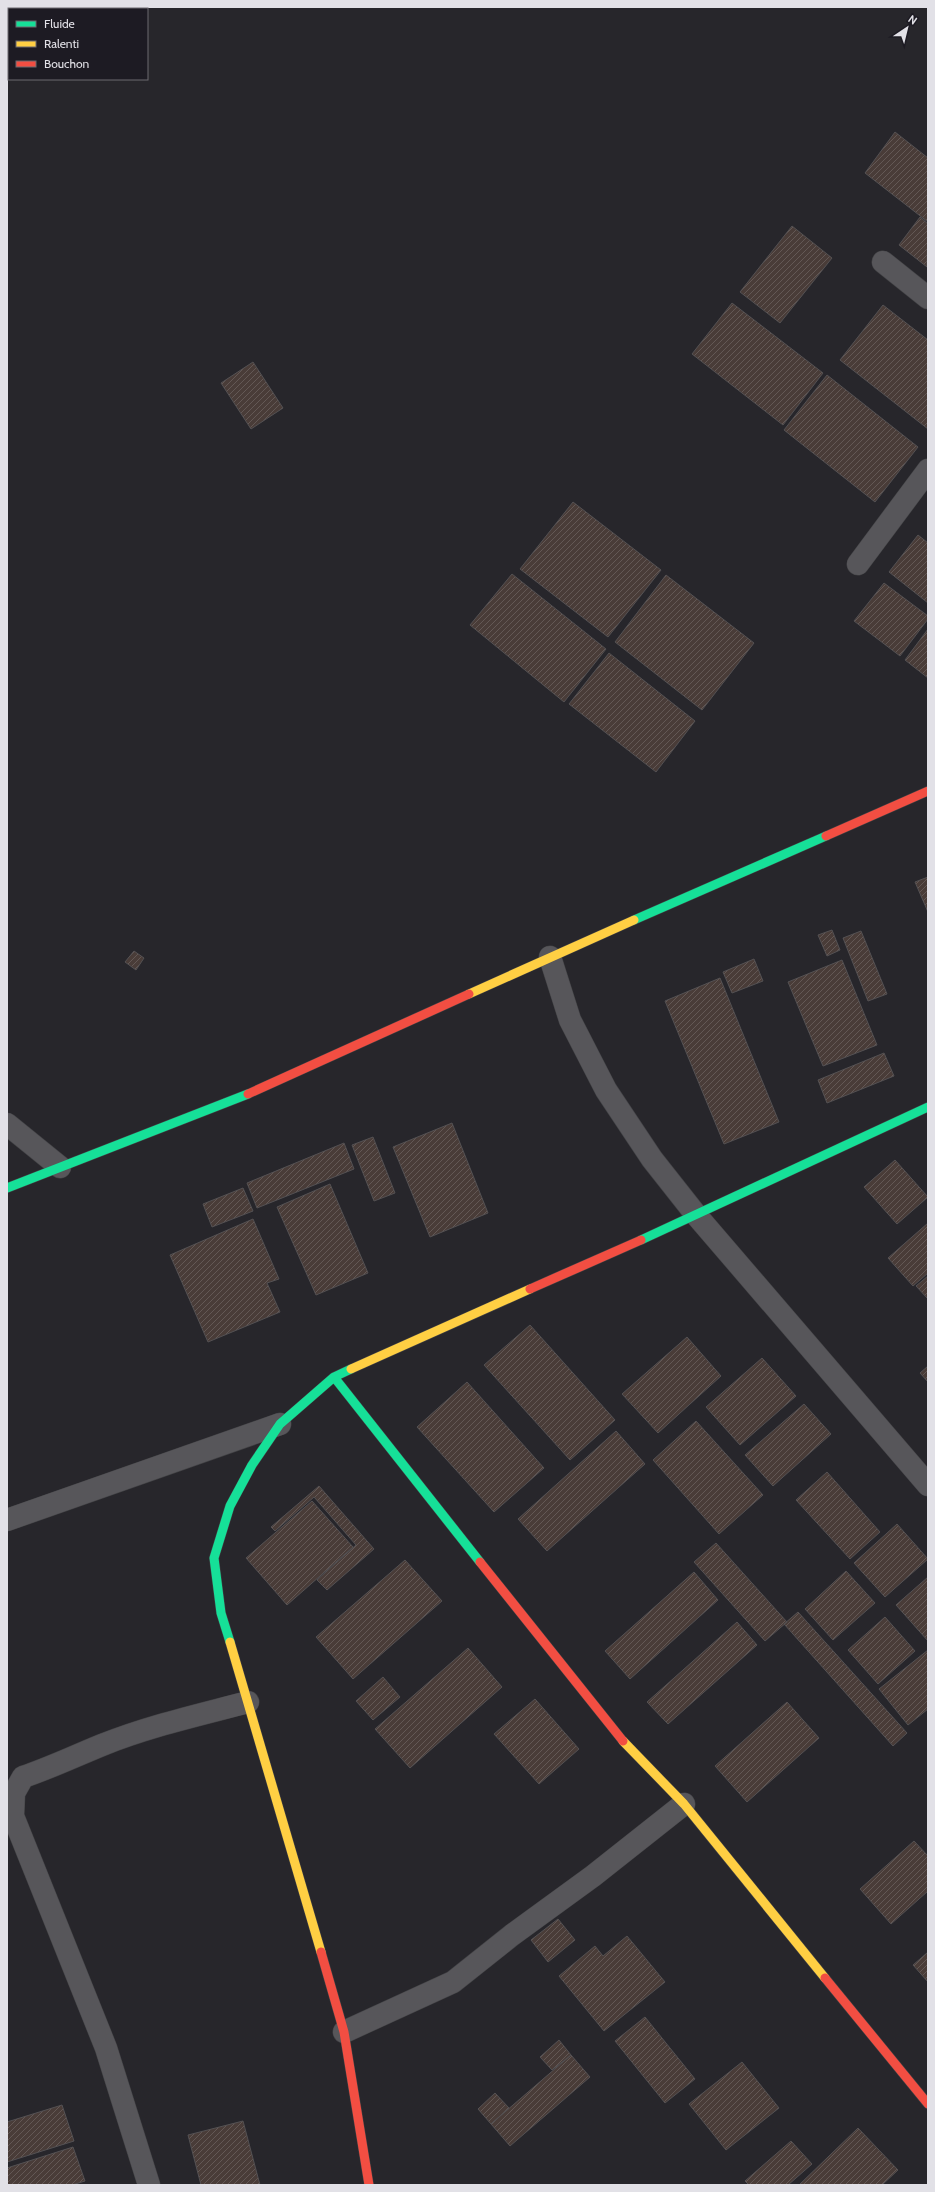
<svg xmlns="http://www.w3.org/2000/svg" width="935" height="2192" font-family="Cabin,sans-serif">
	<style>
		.building { fill: url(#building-hatch); stroke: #545153 }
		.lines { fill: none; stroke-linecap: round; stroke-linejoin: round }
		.street-casing { stroke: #424245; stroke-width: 23 }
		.fast-casing { stroke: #424245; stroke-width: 10 }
		.slow-casing { stroke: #424245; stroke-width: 10 }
		.jam-casing { stroke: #424245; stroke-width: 10 }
		.street { stroke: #57565a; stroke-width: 22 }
		.fast { stroke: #16e098; stroke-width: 9 }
		.slow { stroke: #ffcf43; stroke-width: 9 }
		.jam { stroke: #f24e42; stroke-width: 9 }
	</style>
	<defs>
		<pattern id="building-hatch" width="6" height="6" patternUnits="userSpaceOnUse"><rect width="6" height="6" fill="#493c38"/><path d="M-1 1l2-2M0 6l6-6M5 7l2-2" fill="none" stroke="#635855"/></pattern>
	</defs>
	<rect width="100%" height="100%" fill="#27262b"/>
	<path class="building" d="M 895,132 L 928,158 L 928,222 L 865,173 Z
		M 920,217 L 928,224 L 927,267 L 899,245 Z
		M 792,226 L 832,258 L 780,323 L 740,292 Z
		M 732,303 L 823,373 L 783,425 L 692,354 Z
		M 883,305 L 928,340 L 928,429 L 840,360 Z
		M 253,362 L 283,408 L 251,429 L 221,383 Z
		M 827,375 L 918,447 L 875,502 L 784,430 Z
		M 573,502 L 661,570 L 608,637 L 520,569 Z
		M 918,535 L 928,543 L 928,603 L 889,572 Z
		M 512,574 L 606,649 L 564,702 L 470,625 Z
		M 666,575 L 754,643 L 702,710 L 615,642 Z
		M 884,583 L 928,616 L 928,619 L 900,656 L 854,621 Z
		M 928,629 L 928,678 L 905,660 Z
		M 609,653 L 695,721 L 656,772 L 569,704 Z
		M 928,877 L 928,912 L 915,882 Z
		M 832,930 L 840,950 L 827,956 L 818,935 Z
		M 861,931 L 887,994 L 868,1001 L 843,938 Z
		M 134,951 L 144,958 L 136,970 L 125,962 Z
		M 754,959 L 763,981 L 732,993 L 723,972 Z
		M 842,960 L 877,1045 L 823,1066 L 788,982 Z
		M 720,978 L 779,1122 L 724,1144 L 665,1001 Z
		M 884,1053 L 894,1076 L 827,1103 L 818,1080 Z
		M 452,1123 L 488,1213 L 430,1237 L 393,1147 Z
		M 373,1137 L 395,1193 L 374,1201 L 352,1145 Z
		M 344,1143 L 354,1169 L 257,1208 L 247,1183 Z
		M 895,1160 L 928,1197 L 897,1224 L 864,1187 Z
		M 330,1184 L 368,1273 L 316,1295 L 277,1207 Z
		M 243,1188 L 253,1211 L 212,1227 L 203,1204 Z
		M 253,1219 L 279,1279 L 267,1283 L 280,1312 L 208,1342 L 170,1255 Z
		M 928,1223 L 928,1273 L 913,1286 L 888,1258 Z
		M 928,1276 L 928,1299 L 916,1286 Z
		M 530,1325 L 615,1420 L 570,1460 L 484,1365 Z
		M 687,1337 L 721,1376 L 658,1433 L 622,1394 Z
		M 762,1358 L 796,1396 L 740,1445 L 706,1407 Z
		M 928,1366 L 928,1382 L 920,1373 Z
		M 467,1382 L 544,1468 L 494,1512 L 417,1427 Z
		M 804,1404 L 831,1434 L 773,1486 L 745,1455 Z
		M 696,1421 L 763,1495 L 719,1534 L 653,1460 Z
		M 616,1431 L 645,1464 L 547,1551 L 518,1519 Z
		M 827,1472 L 880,1532 L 850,1559 L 796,1500 Z
		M 319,1486 L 374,1549 L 327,1590 L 317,1580 L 356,1545 L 314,1497 L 275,1531 L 271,1527 Z
		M 312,1501 L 353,1547 L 287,1605 L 246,1558 Z
		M 897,1524 L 928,1559 L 885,1597 L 854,1563 Z
		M 716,1543 L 787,1622 L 765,1641 L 694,1562 Z
		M 405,1560 L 442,1601 L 353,1679 L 316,1637 Z
		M 846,1571 L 875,1603 L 833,1640 L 805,1609 Z
		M 694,1572 L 718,1600 L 630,1679 L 605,1651 Z
		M 928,1577 L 928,1641 L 896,1605 Z
		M 798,1612 L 907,1733 L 893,1746 L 784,1624 Z
		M 885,1617 L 915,1651 L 878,1684 L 848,1650 Z
		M 737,1622 L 757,1645 L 668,1724 L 647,1702 Z
		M 468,1648 L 502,1687 L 410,1768 L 375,1729 Z
		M 928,1650 L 928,1709 L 908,1725 L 879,1689 Z
		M 383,1677 L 400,1697 L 373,1720 L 356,1701 Z
		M 535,1699 L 579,1749 L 539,1784 L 494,1734 Z
		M 787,1702 L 819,1738 L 747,1802 L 715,1766 Z
		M 914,1841 L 928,1856 L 928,1891 L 891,1924 L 860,1889 Z
		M 558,1919 L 575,1940 L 548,1962 L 531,1940 Z
		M 627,1936 L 665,1982 L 604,2031 L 559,1976 L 595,1946 L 603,1956 Z
		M 928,1952 L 928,1982 L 913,1965 Z
		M 645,2017 L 695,2079 L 665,2103 L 615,2041 Z
		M 559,2040 L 571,2055 L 552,2070 L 540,2057 Z
		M 571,2055 L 590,2077 L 510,2146 L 491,2124 Z
		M 742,2062 L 779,2108 L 726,2150 L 689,2104 Z
		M 495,2093 L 509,2108 L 491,2124 L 478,2109 Z
		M 62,2105 L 74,2141 L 7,2162 L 7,2122 Z
		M 243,2121 L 260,2185 L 201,2185 L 188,2135 Z
		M 858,2128 L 898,2170 L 882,2185 L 799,2185 Z
		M 791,2141 L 812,2164 L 788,2185 L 749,2185 L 745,2181 Z
		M 73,2147 L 85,2181 L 72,2185 L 7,2185 L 7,2168 Z"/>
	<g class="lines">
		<g class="street-casing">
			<path id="street" d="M 883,262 L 928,298
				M 858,564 L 928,470
				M 550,957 L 570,1020 L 606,1090 L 652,1159 L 697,1216 L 928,1485
				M 7,1124 L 60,1167
				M 7,1520 L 280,1424
				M 344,2032 L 453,1982 L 512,1935 L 593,1876 L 684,1804
				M 149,2185 L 106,2048 L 13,1816 L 14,1793 L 23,1777 C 50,1768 75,1756 102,1745 C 149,1726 199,1715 248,1702"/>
		</g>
		<g class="fast-casing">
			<path id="fast" d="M 634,920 L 826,836
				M 7,1188 L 248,1094
				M 641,1240 L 928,1107
				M 334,1377 L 480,1562
				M 230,1642 L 221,1613 L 214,1558 L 230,1506 L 252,1465 L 280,1424 L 334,1377 L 351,1369"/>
		</g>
		<g class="slow-casing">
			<path id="slow" d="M 469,994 L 634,920
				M 351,1369 L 530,1289
				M 230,1642 L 321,1952
				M 623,1741 L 684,1804 L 825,1978"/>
		</g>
		<g class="jam-casing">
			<path id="jam" d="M 826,836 L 928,791
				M 248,1094 L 469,994
				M 530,1289 L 641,1240
				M 480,1562 L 623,1741
				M 321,1952 L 344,2032 L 369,2185
				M 825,1978 L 928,2104"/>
		</g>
		<use href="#street" class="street"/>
		<use href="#fast" class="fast"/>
		<use href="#slow" class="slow"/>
		<use href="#jam" class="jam"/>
	</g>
	<rect width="935" height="2192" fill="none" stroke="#e2e1e7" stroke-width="16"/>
	<rect x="8" y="8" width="140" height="72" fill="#1d1b23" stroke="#6c6a71"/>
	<rect x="16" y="21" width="20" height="6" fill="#16e098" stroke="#6c6a71"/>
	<text x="44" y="28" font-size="12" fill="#e2e1e7">Fluide</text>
	<rect x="16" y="41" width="20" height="6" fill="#ffcf43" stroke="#6c6a71"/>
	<text x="44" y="48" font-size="12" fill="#e2e1e7">Ralenti</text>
	<rect x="16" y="61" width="20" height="6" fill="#f24e42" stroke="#6c6a71"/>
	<text x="44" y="68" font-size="12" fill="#e2e1e7">Bouchon</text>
	<g transform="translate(907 28) rotate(35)" stroke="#1d1b23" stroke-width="3" paint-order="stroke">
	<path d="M0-3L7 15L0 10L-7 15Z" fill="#e2e1e7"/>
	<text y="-6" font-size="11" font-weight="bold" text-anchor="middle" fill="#e2e1e7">N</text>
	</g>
</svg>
